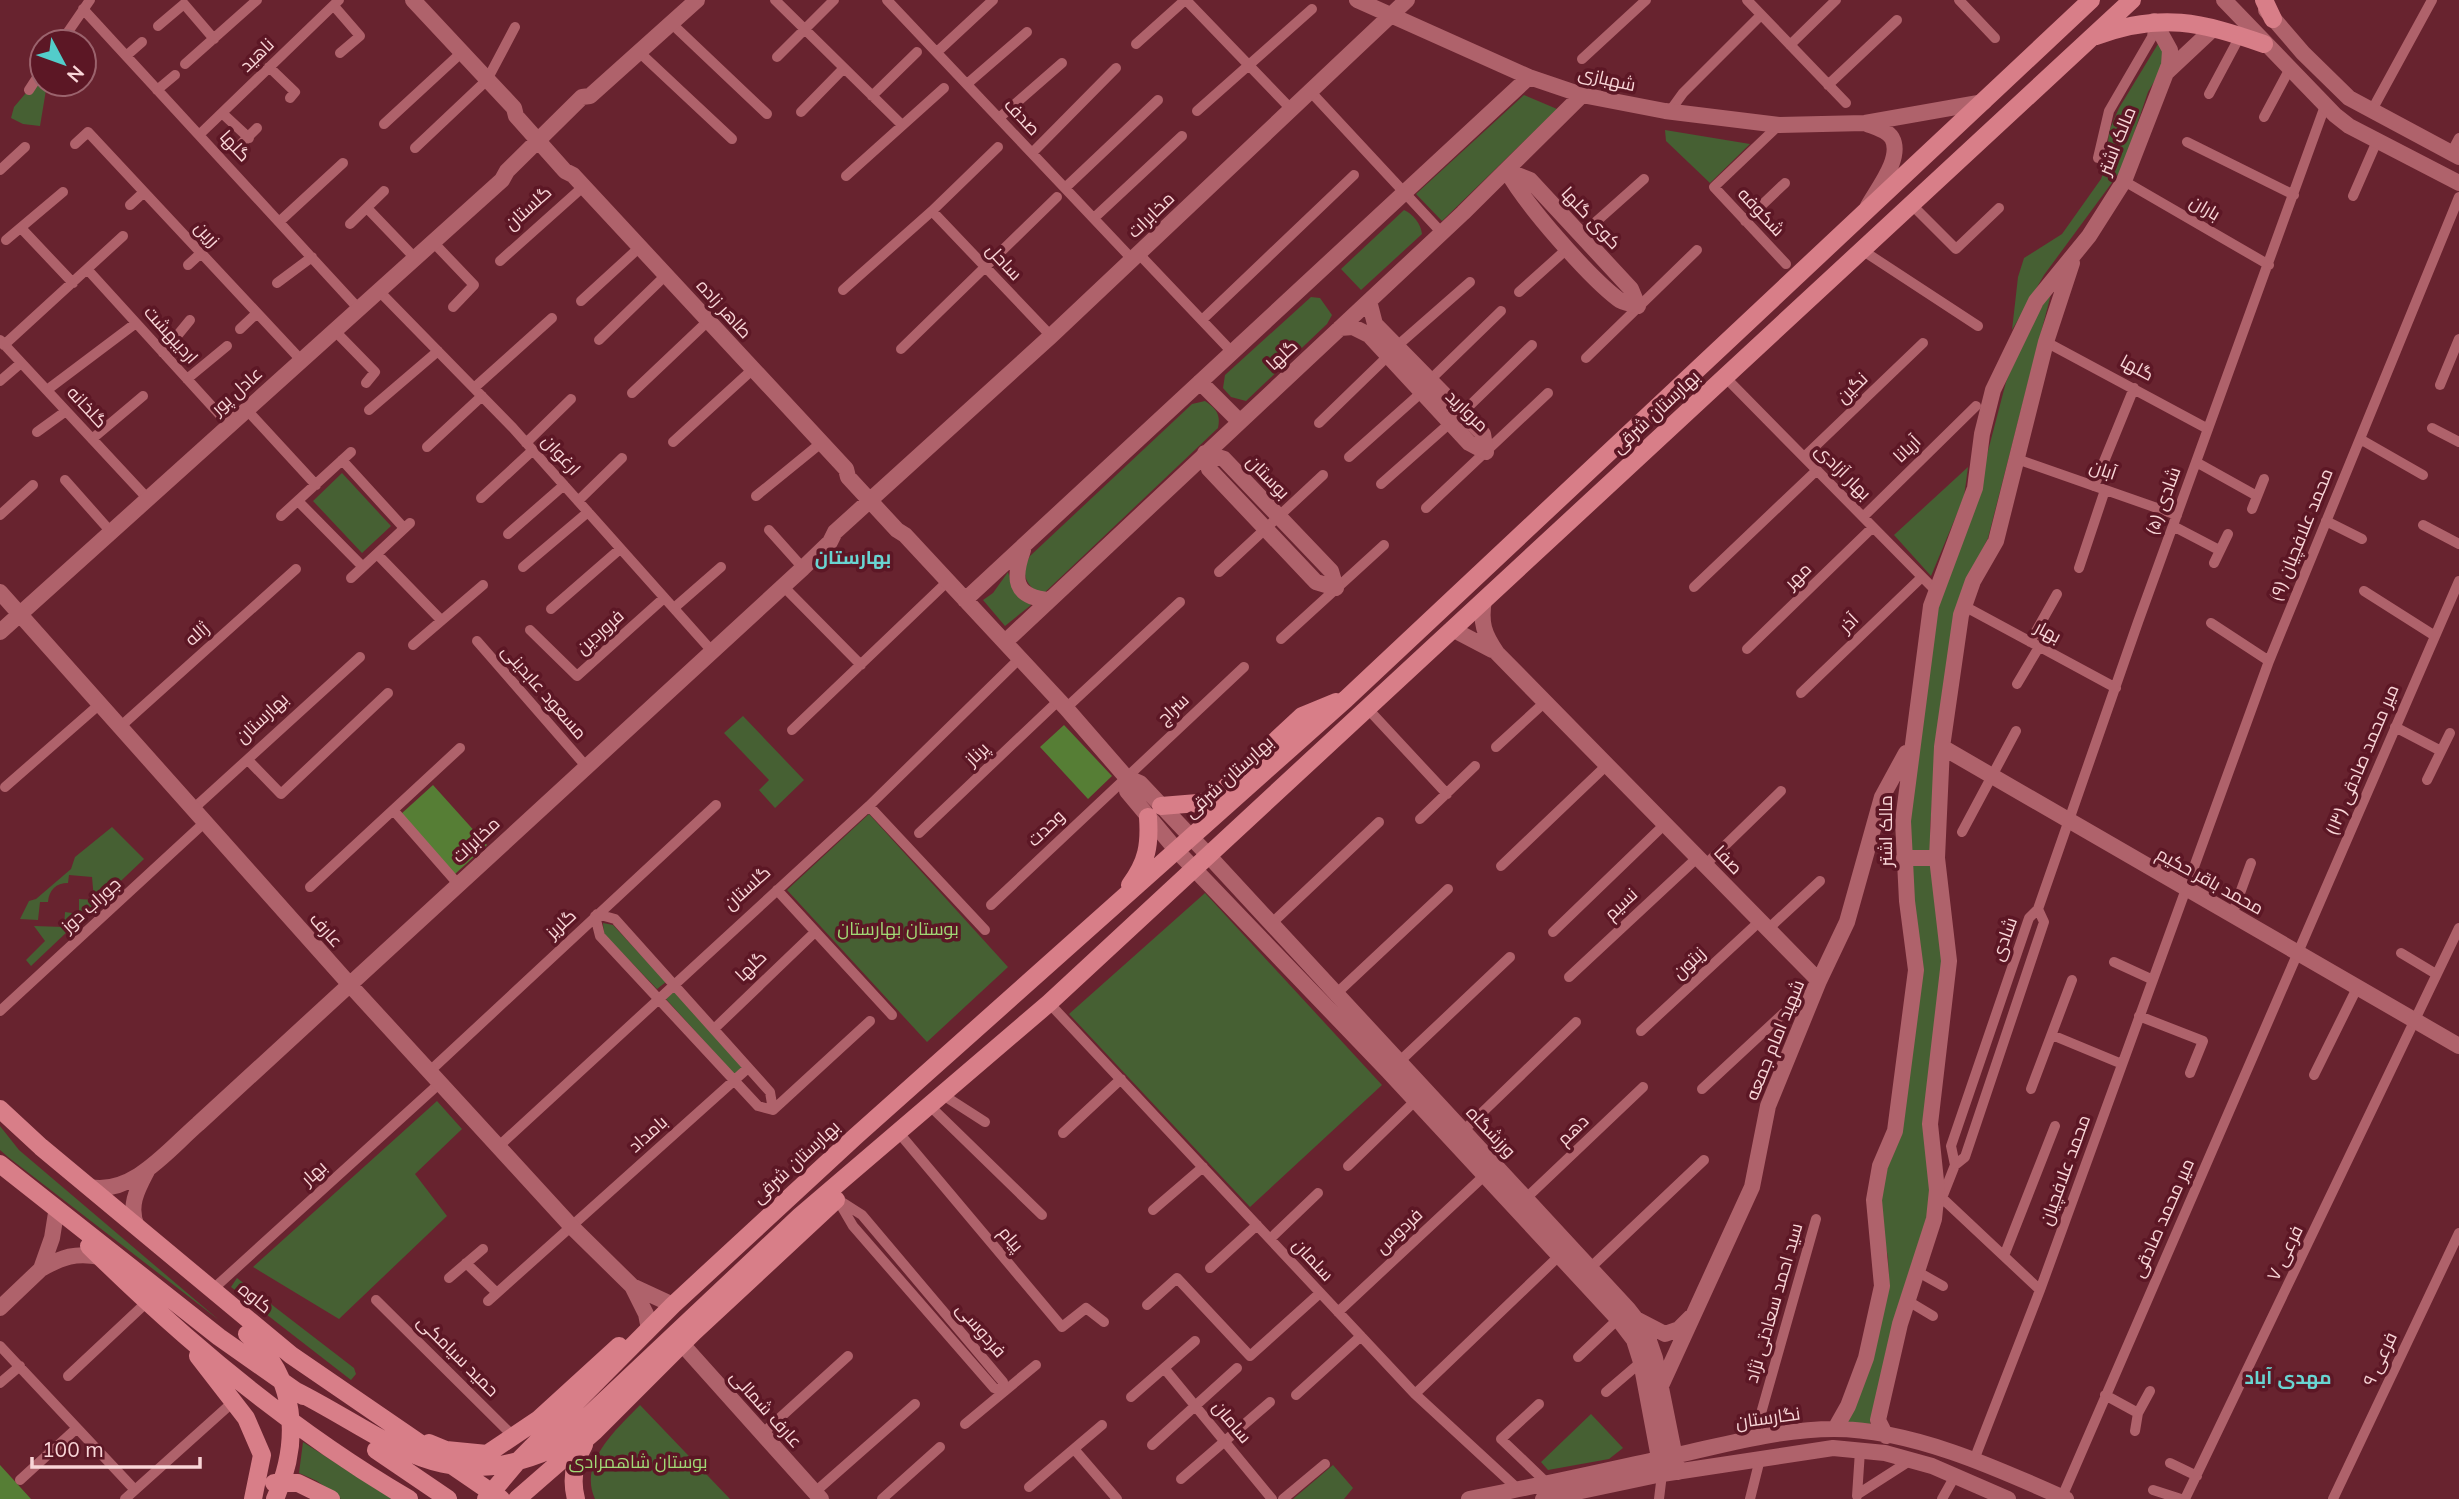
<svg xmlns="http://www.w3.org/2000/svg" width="2459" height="1499" font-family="Mulish,Cairo,sans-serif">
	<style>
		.green { fill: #466033 }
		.forest { fill: #567e35 }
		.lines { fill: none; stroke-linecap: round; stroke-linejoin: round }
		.street { stroke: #af626b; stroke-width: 10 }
		.secondary { stroke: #af626b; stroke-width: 16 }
		.primary { stroke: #d87e88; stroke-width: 18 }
		.labels { text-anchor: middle; stroke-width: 7; stroke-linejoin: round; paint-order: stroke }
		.street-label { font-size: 18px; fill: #f9d6d8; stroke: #5c1725 }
		.park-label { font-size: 18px; fill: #a1d976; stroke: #5c1725 }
		.neighbourhood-label { font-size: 19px; font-weight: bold; fill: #69d5d2; stroke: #5c1725 }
	</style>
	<rect width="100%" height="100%" fill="#68232f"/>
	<path class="green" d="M 2161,39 L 2164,65 L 2148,92 L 2122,169 L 2044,275 L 2012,330 L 2018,277 L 2024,258 L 2062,234 L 2101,179 L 2106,165 L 2109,131 L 2119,108 Z
		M 42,74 L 42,84 L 47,84 L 40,126 L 23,124 L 11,118 L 14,107 Z
		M 1524,95 L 1557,109 L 1442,221 L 1416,194 Z
		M 1665,130 L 1750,144 L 1710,183 L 1666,141 Z
		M 1404,210 C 1413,214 1421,224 1422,234 L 1361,290 L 1341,269 Z
		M 2051,294 L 1988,538 L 1970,574 L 1936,750 L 1930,828 L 1942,964 L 1929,1217 L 1870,1424 L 1844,1422 L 1889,1285 L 1888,1257 L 1879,1218 L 1879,1196 L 1913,1030 L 1908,816 L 1937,603 L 1971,516 L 2006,382 L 2037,309 Z
		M 1311,297 L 1320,298 L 1332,315 L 1327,324 L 1246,401 L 1231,397 L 1223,388 L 1225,375 Z
		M 1205,401 C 1216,409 1221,414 1218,428 L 1042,595 C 1025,585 1020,573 1030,556 L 1192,404 Z
		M 1968,467 L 1964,497 L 1931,576 L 1894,535 Z
		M 342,473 L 391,526 L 362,553 L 313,501 Z
		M 1008,572 L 1012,585 L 1031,605 L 1005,626 L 983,600 L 993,593 Z
		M 743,716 L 804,780 L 775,808 L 759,790 L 769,780 L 724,733 Z
		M 869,814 L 1008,967 L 927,1042 L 787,890 Z
		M 112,827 L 144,859 L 31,966 L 26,960 L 45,941 L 34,926 L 64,927 L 65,912 L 79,914 L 79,899 L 94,900 L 92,877 L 69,875 L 68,883 C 56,883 49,890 48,902 L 40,902 L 38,920 L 20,919 L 29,901 L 36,899 L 71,869 L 75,857 Z
		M 1205,893 L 1382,1085 L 1250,1207 L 1069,1014 Z
		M 603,923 L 613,925 L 666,982 L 657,989 L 604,934 Z
		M 674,991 L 743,1067 L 734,1074 L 666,999 Z
		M 437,1101 L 462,1129 L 415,1174 L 447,1216 L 339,1319 L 253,1267 Z
		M 0,1126 L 19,1150 L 219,1320 L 8,1157 L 0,1150 Z
		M 237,1278 L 354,1368 L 356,1374 L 351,1380 L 231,1287 Z
		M 640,1405 L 730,1499 L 595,1499 C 578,1462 617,1429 640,1405 Z
		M 1591,1414 L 1623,1448 L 1609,1459 L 1548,1470 L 1541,1462 Z
		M 303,1442 L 392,1499 L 341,1499 L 317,1481 L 299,1473 Z
		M 1333,1465 L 1353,1488 L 1344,1499 L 1293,1499 Z"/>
	<path class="forest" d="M 1064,725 L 1112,776 L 1088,799 L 1040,747 Z
		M 433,785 L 487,845 L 455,874 L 401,814 Z
		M 0,1465 L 31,1499 L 0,1499 Z"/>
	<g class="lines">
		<path class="street" d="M 775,0 L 901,124
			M 887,0 L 1132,259
			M 1186,0 L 1290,108
			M 1747,0 L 1846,103
			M 1959,0 L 1995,38
			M 334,6 L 360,36 L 340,53
			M 83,9 L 358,308
			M 670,22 L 767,114
			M 158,26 L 184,4 L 214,39
			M 61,42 L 90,0
			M 1136,44 L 1185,0
			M 1790,45 L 1836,0
			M 638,51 L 732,139
			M 937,52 L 993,0
			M 126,56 L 142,42
			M 777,57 L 834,0
			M 1582,59 L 1646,0
			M 185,64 L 257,0
			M 269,67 L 295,92 L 290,98
			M 967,84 L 1027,32
			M 1828,85 L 1897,20
			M 29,90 L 42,70
			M 157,90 L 175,75
			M 1309,90 L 1442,233
			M 2209,94 L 2240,36
			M 872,96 L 917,52
			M 2372,110 L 2432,0
			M 1197,111 L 1312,9
			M 1670,111 L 1683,93 L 1761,15
			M 801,112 L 844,68
			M 222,113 L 249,138
			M 2264,117 L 2289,70
			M 999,118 L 1062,63
			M 384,124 L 461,53
			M 1779,125 L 1714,187 L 1786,264
			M 199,135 L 339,0
			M 2187,142 L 2294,195
			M 75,144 L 88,132 L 301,360
			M 241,144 L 257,128
			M 415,148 L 487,80 L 515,27
			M 1032,153 L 1116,68
			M 2451,153 L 2459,138
			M 2098,158 L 2109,111 L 2152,37 L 2154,21
			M 0,170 L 25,147
			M 846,176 L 944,88
			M 2124,181 L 2269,265
			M 1065,188 L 1158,100
			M 2353,196 L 2377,141
			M 1911,204 L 1956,249 L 1999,208
			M 130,205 L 144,192
			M 367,208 L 414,257
			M 932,211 L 1051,336
			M 1094,218 L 1182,136
			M 1745,221 L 1785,183
			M 279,222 L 343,163
			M 350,224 L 384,191
			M 21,228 L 73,283
			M 1580,236 L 1644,179
			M 6,240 L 63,192
			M 432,241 L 474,285 L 453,307
			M 1862,250 L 1978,326
			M 1138,253 L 1232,352
			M 500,261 L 584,186
			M 188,265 L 201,253
			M 87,269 L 229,425
			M 277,283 L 312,257
			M 378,290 L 513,428 L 711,650
			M 843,290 L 932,211 L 998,147
			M 1519,292 L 1568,248
			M 581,301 L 641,246
			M 1202,320 L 1354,175
			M 240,329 L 257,313
			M 334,330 L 375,372 L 366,383
			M 0,340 L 148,499
			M 599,340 L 666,275
			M 2046,342 L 2208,429
			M 4,345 L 123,236
			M 1397,346 L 1470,282
			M 901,349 L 1057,197
			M 163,353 L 190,320
			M 1586,358 L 1697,250
			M 1725,377 L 1936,591
			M 187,379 L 227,346
			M 1430,380 L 1501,311
			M 0,381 L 21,363
			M 2440,385 L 2459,339
			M 474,388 L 552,318
			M 47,390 L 136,323
			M 632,393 L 708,321
			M 246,409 L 316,485
			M 369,410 L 438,351
			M 1462,413 L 1532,345
			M 1319,423 L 1388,356
			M 2432,428 L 2459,442
			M 37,432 L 66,411
			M 92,439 L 143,396
			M 2360,439 L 2423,475
			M 673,442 L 752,370
			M 526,443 L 571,399
			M 427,447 L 482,396
			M 1349,457 L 1422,392
			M 1804,457 L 1923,343
			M 2017,459 L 2177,515
			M 342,460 L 404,528
			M 2196,462 L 2257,496
			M 65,480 L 111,532
			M 1381,484 L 1450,423
			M 2094,486 L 2134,388
			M 756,496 L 821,443
			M 481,498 L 533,450
			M 298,501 L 363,567
			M 578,501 L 622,458
			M 1426,508 L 1548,393
			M 2252,509 L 2264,479
			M 0,515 L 33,485
			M 281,516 L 351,452
			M 1863,517 L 1976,406
			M 2326,521 L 2362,539
			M 2423,525 L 2459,544
			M 2173,526 L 2219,550
			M 769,530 L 803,568
			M 508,534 L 564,485
			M 377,554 L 441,620
			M 2214,563 L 2228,534
			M 523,567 L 588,512
			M 2079,568 L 2105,490
			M 1219,572 L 1323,475
			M 351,578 L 410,523
			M 783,586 L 861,665
			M 1694,587 L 1817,470
			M 2364,591 L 2435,636
			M 1964,606 L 2116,688
			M 674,608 L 721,567
			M 551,609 L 620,549
			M 2211,623 L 2269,661
			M 530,630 L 577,676 L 664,598
			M 1281,639 L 1384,545
			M 477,641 L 585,765
			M 2030,642 L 2057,594
			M 413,645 L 483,585
			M 1747,649 L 1873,527
			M 2017,684 L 2039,647
			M 1801,693 L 1922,577
			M 1066,708 L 1180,602
			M 1367,708 L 1447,794
			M 121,726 L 296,569
			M 2395,727 L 2441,751
			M 792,730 L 948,581
			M 1496,747 L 1545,702
			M 248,760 L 281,794 L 388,693
			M 2427,780 L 2450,733
			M 5,787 L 101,703
			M 869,806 L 985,930
			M 192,810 L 360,657
			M 394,811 L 458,884
			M 1420,819 L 1475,766
			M 1962,832 L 2016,731
			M 919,833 L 1059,700
			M 1705,865 L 1781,791
			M 1501,866 L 1607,765
			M 310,887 L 460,748
			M 777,890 L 892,1015
			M 991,905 L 1244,667
			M 597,914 L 615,919 L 770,1092 L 773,1110
			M 2232,915 L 2251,863
			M 595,916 L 600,936 L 758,1106 L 773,1110
			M 1272,923 L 1379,822
			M 1768,929 L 1820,881
			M 1553,932 L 1665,824
			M 2401,953 L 2436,974
			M 2114,962 L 2151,979
			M 1569,977 L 1698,857
			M 1338,992 L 1448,889
			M 1049,1003 L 1415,1394 L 1519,1490
			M 0,1011 L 204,823
			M 2139,1016 L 2203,1041 L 2190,1073
			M 714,1029 L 815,932
			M 1641,1031 L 1760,921
			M 2052,1035 L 2122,1064
			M 1400,1061 L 1510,957
			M 431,1070 L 716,805
			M 2314,1075 L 2357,988
			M 1702,1089 L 1814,985
			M 2031,1089 L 2072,980
			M 943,1095 L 985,1122
			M 930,1106 L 1042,1215
			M 773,1110 L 870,1021
			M 1464,1130 L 1576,1022
			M 899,1133 L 1062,1327 L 1086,1308 L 1104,1322
			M 1063,1133 L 1121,1079
			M 499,1146 L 869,806 L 1020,658
			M 1955,1165 L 1951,1146 L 2029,918 L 2038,909 L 2138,622 L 2325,106
			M 1348,1166 L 1415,1101
			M 1942,1198 L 2040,1290
			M 837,1199 L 862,1215 L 1003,1382 L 1004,1391
			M 1523,1201 L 1643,1087
			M 839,1202 L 853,1226 L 994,1388 L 1004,1391
			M 1940,1203 L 1955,1165 L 1965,1157 L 2044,922 L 2038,909
			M 1153,1210 L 1203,1167
			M 1270,1239 L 1318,1193
			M 2004,1256 L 2055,1126
			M 466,1263 L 497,1293
			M 1210,1268 L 1257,1225
			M 1590,1268 L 1704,1160
			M 1918,1272 L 1943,1286
			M 449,1278 L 483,1249
			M 212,1290 L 441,1082
			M 376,1300 L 515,1438
			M 488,1301 L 748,1068
			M 1908,1301 L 1933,1316
			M 1147,1305 L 1177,1278 L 1250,1356 L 1320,1293
			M 1338,1312 L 1485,1175
			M 0,1346 L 135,1490
			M 1578,1357 L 1618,1319
			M 1164,1368 L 1272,1499
			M 68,1376 L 147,1302
			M 0,1383 L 20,1366
			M 1606,1392 L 1641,1362
			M 1415,1394 L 1559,1256
			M 1296,1395 L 1361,1336
			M 2105,1395 L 2138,1413
			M 1131,1397 L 1195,1341
			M 1539,1404 L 1501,1439 L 1548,1484
			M 965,1424 L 1036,1365
			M 2135,1431 L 2138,1413 L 2150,1391
			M 762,1434 L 848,1356
			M 1754,1438 L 1816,1219
			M 1152,1445 L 1237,1368
			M 1074,1449 L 1117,1499
			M 1974,1460 L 2040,1290 L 2269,661 L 2459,197
			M 2170,1463 L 2197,1476
			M 1181,1479 L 1270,1402
			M 20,1480 L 77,1428
			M 1029,1487 L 1102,1425
			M 2153,1490 L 2181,1499
			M 815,1492 L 915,1404
			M 1858,1494 L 1911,1460
			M 1857,1496 L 1860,1451
			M 2062,1497 L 2459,581
			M 125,1499 L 233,1402
			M 882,1499 L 940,1447
			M 1283,1499 L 1325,1464
			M 1659,1499 L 1662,1474
			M 1750,1499 L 1760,1459
			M 1942,1499 L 1955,1476
			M 2185,1499 L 2459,928
			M 2333,1499 L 2459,1233"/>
		<path class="secondary" d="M 413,0 L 514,108 L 516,116 L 565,171 L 573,175 L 846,469 L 848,477 L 897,530 L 905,535 L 1066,708 L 1126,777 L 1140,783 L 1208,855 L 1628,1309 L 1646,1332 L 1655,1358 L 1678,1472
			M 1357,0 L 1529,77 L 1582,95 L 1665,111 L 1779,125 L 1865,123 L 1984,102
			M 2224,0 L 2335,115 L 2349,126 L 2459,183
			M 2266,10 L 2303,53 L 2349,98 L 2459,157
			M 2166,73 L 2214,28
			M 1867,124 C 1875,127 1887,130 1892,138 C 1903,158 1877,189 1868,206
			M 1507,171 L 1530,180 L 1631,289 L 1638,306 C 1632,304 1623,303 1618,299 C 1588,276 1525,204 1507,171 Z
			M 1340,328 L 1353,327 L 1369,335 L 1469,443 L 1486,452 L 1483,434 L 1375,324 L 1369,301
			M 1200,382 L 1239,421
			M 1205,453 L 1224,459 L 1331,571 L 1336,588 L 1316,582 L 1209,469 Z
			M 1023,550 C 1013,578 1013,597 1049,600
			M 0,592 L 351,986 L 572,1227 L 632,1286 L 646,1314 L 649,1329
			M 965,600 L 1529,77
			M 1484,600 C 1480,623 1484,634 1497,653 L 1819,981
			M 1452,629 L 1492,650
			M 0,632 L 502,180 L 507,171 L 582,97 L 590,96 L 697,0
			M 1005,642 L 1463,213 L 1582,95
			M 1942,747 L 2459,1046
			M 1126,777 L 1127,791 L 1178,852 L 1388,1071 L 1618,1319 L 1634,1340 L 1641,1362 L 1662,1474
			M 1904,858 L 1937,858
			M 90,1187 C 133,1195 168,1150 198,1124 L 803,568 L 830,542 L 835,532 L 1051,336 L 1407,0
			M 56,1213 L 52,1238 L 41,1269 C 62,1257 76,1252 100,1257
			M 137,1227 C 128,1206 137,1190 147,1171
			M 632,1286 L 673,1305
			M 0,1308 L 41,1269
			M 1638,1320 L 1665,1334 L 1679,1329 L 1691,1317
			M 682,1344 L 821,1499
			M 1660,1388 L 1752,1187 L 1768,1106 L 1819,981 L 1847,922 L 1882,797 L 1906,753
			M 1835,1429 L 1848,1406 L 1866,1358 L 1882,1286 L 1874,1200 L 1880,1166 L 1895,1131 L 1916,970 L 1907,901 L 1903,821 L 1931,606 L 1975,488 L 1982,434 L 1993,390 L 2036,301 L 2089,236 L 2124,181 L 2169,65 L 2170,50 L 2154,21
			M 1886,1436 L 1878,1420 L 1900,1324 L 1934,1219 L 1937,1190 L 1930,1124 L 1949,961 L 1937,858 L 1942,747 L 1961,615 L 1973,581 L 1996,541 L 2046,342 L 2072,263
			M 1469,1499 C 1539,1486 1608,1470 1677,1455 C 1728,1444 1781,1429 1834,1429 C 1911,1429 1997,1468 2066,1499
			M 1543,1499 L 1662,1474 L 1833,1448 L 1885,1453 L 1932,1466 L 2008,1499"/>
		<path class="primary" d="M 2264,0 L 2273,19
			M 2096,36 C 2161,12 2201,22 2264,44
			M 1161,806 L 1210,802 L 1302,716 L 1336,702
			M 1130,885 C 1147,862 1150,845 1148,817
			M 0,1109 L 41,1147 L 291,1355 L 501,1499
			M 0,1164 L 219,1337 L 303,1396
			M 89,1246 C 186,1342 291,1430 409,1499
			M 247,1334 C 297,1376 301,1441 275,1499
			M 198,1356 L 246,1418 L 262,1455 L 253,1499
			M 294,1390 C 390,1438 442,1499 554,1448 L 800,1216 L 1049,1003 L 2132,0
			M 429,1443 L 446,1450 L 487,1454 L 539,1419 L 619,1346
			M 376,1450 L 448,1499
			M 274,1483 L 298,1483 L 331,1499
			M 486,1499 L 518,1461 L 673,1305 L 856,1136 L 1346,699 L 2091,0
			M 517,1499 L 595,1431 L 694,1332 L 836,1200
			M 576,1499 C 571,1480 574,1462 584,1445"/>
	</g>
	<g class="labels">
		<g class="street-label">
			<text transform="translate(257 55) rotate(-44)" y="6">ناهید</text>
			<text transform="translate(1607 79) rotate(13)" y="6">شهبازی</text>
			<text transform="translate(1022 117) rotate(47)" y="6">صدف</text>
			<text transform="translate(2117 141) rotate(-68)" y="6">مالک اشتر</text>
			<text transform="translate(235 146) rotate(47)" y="6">گلها</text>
			<text transform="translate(528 208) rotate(-42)" y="6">گلستان</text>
			<text transform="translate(2205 208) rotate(30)" y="6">باران</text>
			<text transform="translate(1761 212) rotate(47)" y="6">شکوفه</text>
			<text transform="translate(1151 215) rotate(-44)" y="6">مخابرات</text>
			<text transform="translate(1591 218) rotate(47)" y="6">کوی گلها</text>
			<text transform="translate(207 234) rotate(47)" y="6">زرین</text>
			<text transform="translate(1004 262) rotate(47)" y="6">ساحل</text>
			<text transform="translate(724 309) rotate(48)" y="6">طاهر زاده</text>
			<text transform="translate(171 335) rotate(48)" y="6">اردیبهشت</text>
			<text transform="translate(1282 355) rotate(-43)" y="6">گلها</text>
			<text transform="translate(2137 368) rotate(28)" y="6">گلها</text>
			<text transform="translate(1852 388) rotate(-44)" y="6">نگین</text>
			<text transform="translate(237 391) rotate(-42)" y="6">عادل پور</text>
			<text transform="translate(87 407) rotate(47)" y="6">گلخانه</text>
			<text transform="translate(1467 411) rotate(44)" y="6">مروارید</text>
			<text transform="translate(1656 412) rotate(-43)" y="6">بهارستان شرقی</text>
			<text transform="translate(1907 449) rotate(-44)" y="6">آریانا</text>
			<text transform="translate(561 455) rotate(48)" y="6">ارغوان</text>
			<text transform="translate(2103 470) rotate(19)" y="6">آبان</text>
			<text transform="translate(1843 472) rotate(45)" y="6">بهار آزادی</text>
			<text transform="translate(1268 477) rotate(46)" y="6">بوستان</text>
			<text transform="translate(2163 501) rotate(-70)" y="6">شادی (۵)</text>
			<text transform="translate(2301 535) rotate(-68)" y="6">محمد علافچیان (۹)</text>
			<text transform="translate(1798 576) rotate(-44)" y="6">مهر</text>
			<text transform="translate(1849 623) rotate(-44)" y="6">آذر</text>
			<text transform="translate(600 632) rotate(-42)" y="6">فروردین</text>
			<text transform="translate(2048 632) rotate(28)" y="6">بهار</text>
			<text transform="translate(197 634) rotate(-42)" y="6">ژاله</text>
			<text transform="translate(544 692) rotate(49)" y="6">مسعود عابدینی</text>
			<text transform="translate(1173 709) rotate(-43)" y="6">سراج</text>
			<text transform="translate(262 718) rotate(-43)" y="6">بهارستان</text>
			<text transform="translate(977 754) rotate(-44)" y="6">پرناز</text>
			<text transform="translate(2362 760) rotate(-67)" y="6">میر محمد صادقی (۱۳)</text>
			<text transform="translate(1229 777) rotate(-42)" y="6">بهارستان شرقی</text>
			<text transform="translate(1046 828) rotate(-44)" y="6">وحدت</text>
			<text transform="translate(1886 831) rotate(-90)" y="6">مالک اشتر</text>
			<text transform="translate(476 840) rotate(-43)" y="6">مخابرات</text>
			<text transform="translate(1728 860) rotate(46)" y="6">صفا</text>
			<text transform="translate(2210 881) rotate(29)" y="6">محمد باقر حکیم</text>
			<text transform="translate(747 888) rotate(-42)" y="6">گلستان</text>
			<text transform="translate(1621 904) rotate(-43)" y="6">نسیم</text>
			<text transform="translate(91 905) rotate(-42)" y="6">جوراب دوز</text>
			<text transform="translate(561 924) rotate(-43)" y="6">گلریز</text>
			<text transform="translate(326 930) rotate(48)" y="6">عارف</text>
			<text transform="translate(2004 939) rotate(-70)" y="6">شادی</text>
			<text transform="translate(1689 963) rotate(-43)" y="6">زیتون</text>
			<text transform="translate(751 966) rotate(-44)" y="6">گلها</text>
			<text transform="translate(1775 1040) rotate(-68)" y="6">شهید امام جمعه</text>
			<text transform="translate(1573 1130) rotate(-44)" y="6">دهم</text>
			<text transform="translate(1491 1132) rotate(47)" y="6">ورزشگاه</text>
			<text transform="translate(648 1134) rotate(-42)" y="6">بامداد</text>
			<text transform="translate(796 1162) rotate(-43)" y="6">بهارستان شرقی</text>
			<text transform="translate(2065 1170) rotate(-70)" y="6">محمد علافچیان</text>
			<text transform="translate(314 1173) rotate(-42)" y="6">بهار</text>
			<text transform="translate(2163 1218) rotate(-66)" y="6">میر محمد صادقی</text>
			<text transform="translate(1399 1231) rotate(-43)" y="6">فردوس</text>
			<text transform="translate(1011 1239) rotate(50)" y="6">پیام</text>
			<text transform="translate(2285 1253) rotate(-64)" y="6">فرعی ۷</text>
			<text transform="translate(1313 1260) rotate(47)" y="6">سلمان</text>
			<text transform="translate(255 1298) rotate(39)" y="6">کاوه</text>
			<text transform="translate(1774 1303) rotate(-74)" y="6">سید احمد سعادتی نژاد</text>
			<text transform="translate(981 1330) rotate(49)" y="6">فردوسی</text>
			<text transform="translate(458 1356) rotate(45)" y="6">حمید سیامکی</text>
			<text transform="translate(2380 1359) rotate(-65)" y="6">فرعی ۹</text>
			<text transform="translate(766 1409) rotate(48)" y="6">عارف شمالی</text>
			<text transform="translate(1768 1418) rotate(-8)" y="6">نگارستان</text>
			<text transform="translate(1232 1422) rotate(50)" y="6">سامان</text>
		</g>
		<g class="park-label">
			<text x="898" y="935">بوستان بهارستان</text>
			<text x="638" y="1468">بوستان شاهمرادی</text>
		</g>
		<g class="neighbourhood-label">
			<text x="853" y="564">بهارستان</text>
			<text x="2288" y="1384">مهدی آباد</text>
		</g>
	</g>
	<g transform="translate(63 63) rotate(131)"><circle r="33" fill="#5c1725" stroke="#9b636d" stroke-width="2"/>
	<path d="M0-5L12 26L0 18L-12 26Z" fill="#53cdca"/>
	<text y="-10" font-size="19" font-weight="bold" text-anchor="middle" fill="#f9d6d8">N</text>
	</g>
	<path d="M32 1457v10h168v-10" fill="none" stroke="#f9d6d8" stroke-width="3.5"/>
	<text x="42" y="1457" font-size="21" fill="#f9d6d8" stroke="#5c1725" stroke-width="5" paint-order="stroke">100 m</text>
</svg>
